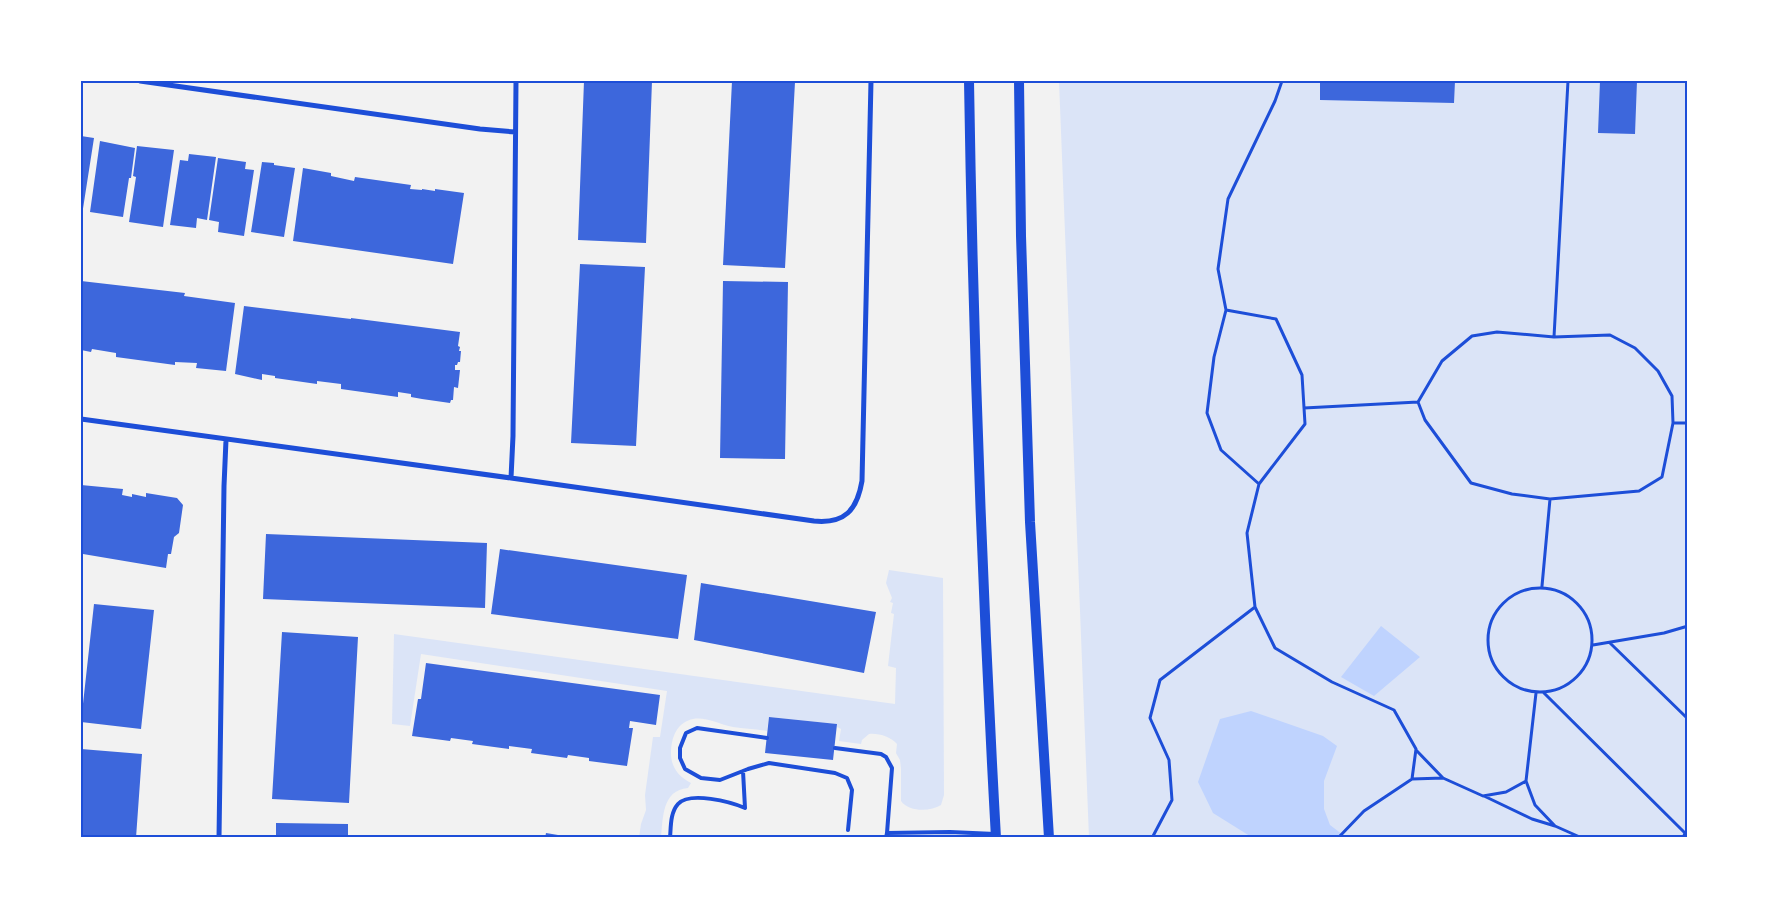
<svg xmlns="http://www.w3.org/2000/svg" width="1769" height="919" font-family="'Golos Text',sans-serif">
	<style>
		.green { fill: #dbe4f7 }
		.water { fill: #bfd3fe }
		.building { fill: #3d67dc }
		.lines { fill: none; stroke-linecap: round; stroke-linejoin: round }
		.path { stroke: #1d4ed8; stroke-width: 3 }
		.service { stroke: #1d4ed8; stroke-width: 4 }
		.minor { stroke: #1d4ed8; stroke-width: 5 }
		.secondary { stroke: #1d4ed8; stroke-width: 10 }
		.neatline { fill: none; stroke: #1d4ed8; stroke-width: 2 }
	</style>
	<rect width="100%" height="100%" fill="#f2f2f2"/>
	<path class="green" d="M 1059,81 L 1688,81 L 1688,838 L 1089,838 Z
		M 889,570 L 943,578 L 944,795 L 941,805 C 930,812 909,812 901,801 L 901,769 L 900,760 L 896,753 L 897,744 C 891,737 879,733 869,734 L 862,740 L 861,744 L 839,741 L 841,729 L 837,727 L 837,724 L 769,717 L 767,731 C 756,729 744,729 733,727 C 714,723 695,710 679,727 C 673,734 671,744 671,753 C 671,767 678,776 691,783 L 688,788 C 662,790 663,818 661,838 L 639,838 L 641,824 L 646,810 L 645,795 L 653,737 L 660,737 L 667,691 L 421,654 L 410,726 L 392,724 L 394,634 L 895,704 L 896,668 L 888,666 L 894,614 L 891,613 L 893,603 L 890,602 L 892,598 L 886,583 Z"/>
	<path class="water" d="M 1381,626 L 1420,657 L 1374,696 L 1341,677 Z
		M 1251,711 L 1323,736 L 1337,746 L 1324,781 L 1324,809 L 1330,825 L 1347,838 L 1253,838 L 1213,813 L 1198,782 L 1220,719 Z"/>
	<path class="building" d="M 584,81 L 652,81 L 646,243 L 578,240 Z
		M 732,81 L 795,82 L 785,268 L 723,265 Z
		M 1320,81 L 1455,81 L 1454,103 L 1320,100 Z
		M 1600,81 L 1637,81 L 1635,134 L 1598,133 Z
		M 81,136 L 94,138 L 82,215 L 81,215 Z
		M 100,141 L 135,148 L 131,178 L 129,178 L 123,217 L 90,212 Z
		M 137,146 L 174,150 L 163,227 L 129,222 L 136,177 L 133,176 Z
		M 189,154 L 216,157 L 207,220 L 197,218 L 196,228 L 170,225 L 180,160 L 188,161 Z
		M 218,158 L 246,162 L 245,169 L 254,170 L 244,236 L 218,232 L 219,222 L 209,220 Z
		M 262,162 L 274,163 L 274,165 L 295,168 L 284,237 L 251,232 Z
		M 303,168 L 331,173 L 331,176 L 354,181 L 355,177 L 411,185 L 410,189 L 422,190 L 422,189 L 435,191 L 435,189 L 464,193 L 453,264 L 293,241 Z
		M 580,264 L 645,267 L 636,446 L 571,443 Z
		M 81,281 L 185,293 L 184,296 L 235,303 L 226,371 L 196,368 L 197,363 L 175,362 L 175,365 L 116,357 L 116,353 L 92,349 L 91,352 L 81,350 Z
		M 723,281 L 788,282 L 785,459 L 720,458 Z
		M 244,306 L 351,319 L 351,318 L 460,332 L 458,346 L 460,347 L 459,351 L 461,351 L 460,362 L 458,362 L 457,365 L 455,365 L 455,370 L 460,370 L 458,388 L 454,387 L 453,400 L 451,400 L 450,403 L 422,399 L 411,397 L 411,394 L 398,392 L 398,397 L 341,389 L 341,384 L 317,381 L 317,384 L 275,378 L 275,376 L 262,374 L 262,380 L 235,374 Z
		M 81,485 L 123,489 L 122,495 L 132,497 L 132,494 L 146,497 L 146,493 L 177,498 L 183,505 L 179,533 L 174,537 L 171,554 L 168,554 L 166,568 L 83,554 L 83,552 L 81,552 Z
		M 266,534 L 487,543 L 485,608 L 263,599 Z
		M 500,549 L 687,575 L 678,639 L 491,614 Z
		M 701,583 L 876,612 L 864,673 L 694,640 Z
		M 94,604 L 154,610 L 141,729 L 81,722 Z
		M 282,632 L 358,637 L 349,803 L 272,799 Z
		M 426,663 L 660,695 L 656,725 L 630,721 L 629,728 L 633,728 L 627,766 L 589,761 L 589,758 L 568,755 L 567,758 L 531,753 L 532,749 L 509,746 L 509,749 L 472,744 L 473,741 L 451,738 L 450,741 L 412,736 L 418,699 L 421,699 Z
		M 769,717 L 837,724 L 833,760 L 765,753 Z
		M 81,749 L 142,754 L 136,838 L 81,838 Z
		M 276,823 L 348,824 L 348,838 L 276,838 Z
		M 546,833 L 570,837 L 570,838 L 545,838 Z"/>
	<g class="lines">
		<path class="path" d="M 1282,81 L 1275,101 L 1228,199 L 1218,269 L 1226,310 L 1276,319 L 1302,375 L 1305,424 L 1259,484 L 1247,533 L 1255,607 L 1275,648 L 1332,682 L 1394,710 L 1416,749 L 1412,779
			M 1226,310 L 1214,357 L 1207,413 L 1221,450 L 1259,484
			M 1497,332 L 1554,337 L 1610,335 L 1635,348 L 1658,371 L 1672,396 L 1673,423 L 1662,477 L 1639,491 L 1550,499 L 1512,494 L 1471,483 L 1425,420 L 1418,402 L 1442,361 L 1472,336 Z
			M 1554,337 L 1568,81
			M 1304,408 L 1418,402
			M 1673,423 L 1688,423
			M 1542,586 L 1550,499
			M1488 640a52 52 0 1 1 104 0a52 52 0 1 1-104 0Z
			M 1610,643 L 1688,719
			M 1593,645 L 1664,633 L 1688,626
			M 1544,693 L 1685,833 L 1683,838
			M 1416,750 L 1443,778
			M 1526,781 L 1535,805 L 1555,826
			M 1484,796 L 1532,819 L 1555,826 L 1582,838
			M 1152,838 L 1172,800 L 1169,760 L 1150,718 L 1160,680 L 1255,607
			M 1338,838 L 1364,811 L 1412,779 L 1443,778 L 1483,796 L 1506,792 L 1526,781 L 1536,693"/>
		<path class="service" d="M 767,738 L 697,728 L 686,733 L 680,748 L 680,758 L 685,769 L 701,778 L 720,780 L 748,769 L 769,763 L 835,773 L 847,778 L 852,790 L 848,830
			M 835,748 L 881,754 L 886,757 L 892,768 L 887,833
			M 670,838 C 671,827 670,813 678,804 C 690,791 731,802 745,808 L 743,771
			M 886,838 L 887,833 L 950,832 L 995,834"/>
		<path class="minor" d="M 140,81 L 480,129 L 515,132
			M 81,419 L 511,478 L 814,521 C 845,524 857,510 862,481 L 871,81
			M 511,478 L 513,436 L 516,81
			M 219,838 L 224,486 L 226,440"/>
		<path class="secondary" d="M 969,81 C 973,334 982,586 996,838
			M 1019,81 L 1021,236 L 1030,522 L 1049,838"/>
	</g>
	<rect width="1769" height="919" fill="none" stroke="#ffffff" stroke-width="165"/>
	<rect x="82" y="82" width="1604" height="754" class="neatline"/>
</svg>
